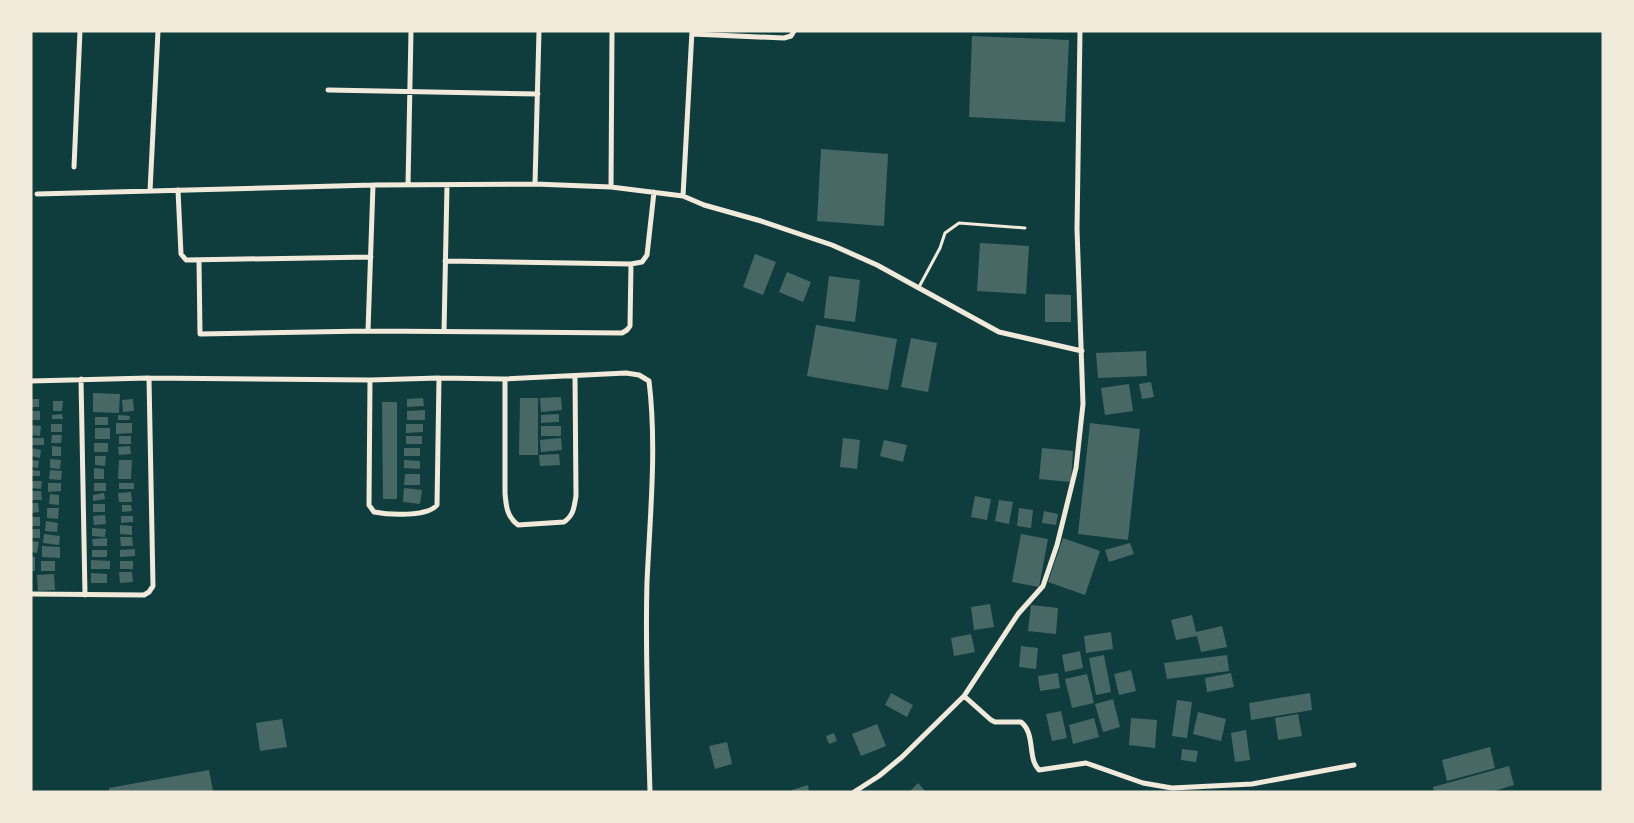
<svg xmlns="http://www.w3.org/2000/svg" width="1634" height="823" font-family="'DejaVu Sans',sans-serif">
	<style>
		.building { fill: #486865 }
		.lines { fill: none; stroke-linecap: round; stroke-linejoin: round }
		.service { stroke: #f1e9da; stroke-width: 3 }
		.minor { stroke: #f1e9da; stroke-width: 5 }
	</style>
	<rect width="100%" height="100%" fill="#0f3d3e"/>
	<path class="building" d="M 972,36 L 1069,40 L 1065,122 L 969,117 Z
		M 821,149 L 888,154 L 884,226 L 817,221 Z
		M 980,243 L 1029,246 L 1026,294 L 977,291 Z
		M 755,254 L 776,262 L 763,295 L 743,287 Z
		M 787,272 L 811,282 L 803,302 L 779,292 Z
		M 829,276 L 860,280 L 855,322 L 824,318 Z
		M 1045,294 L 1071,295 L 1071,322 L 1045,322 Z
		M 816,325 L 897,339 L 888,390 L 807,376 Z
		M 911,338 L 937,343 L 928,392 L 901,387 Z
		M 1146,351 L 1147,376 L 1098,378 L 1096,353 Z
		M 1151,382 L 1154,397 L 1142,399 L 1139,384 Z
		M 1129,384 L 1133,411 L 1105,415 L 1101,388 Z
		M 93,393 L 120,394 L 119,413 L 93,412 Z
		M 561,397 L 562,410 L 541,412 L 540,398 Z
		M 423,398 L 424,406 L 407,407 L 407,399 Z
		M 520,398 L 538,398 L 538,455 L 519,455 Z
		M 31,399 L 39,399 L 39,407 L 31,407 Z
		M 133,399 L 134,411 L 123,412 L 122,400 Z
		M 53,401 L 63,401 L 62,411 L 53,411 Z
		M 382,402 L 397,402 L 397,499 L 383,499 Z
		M 425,410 L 425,420 L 407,420 L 407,411 Z
		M 31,411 L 40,411 L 40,420 L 31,420 Z
		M 62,414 L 63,419 L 52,419 L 52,415 Z
		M 559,414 L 559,422 L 541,423 L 541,415 Z
		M 118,415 L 130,416 L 129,420 L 118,420 Z
		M 95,417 L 108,417 L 108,425 L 95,425 Z
		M 116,423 L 132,423 L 132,433 L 116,434 Z
		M 1090,423 L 1140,429 L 1128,540 L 1078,534 Z
		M 51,424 L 62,424 L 62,432 L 51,432 Z
		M 406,424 L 423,424 L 423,432 L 406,433 Z
		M 31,425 L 41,426 L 40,436 L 31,435 Z
		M 541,426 L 561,426 L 561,436 L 541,436 Z
		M 95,428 L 110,428 L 110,439 L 95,439 Z
		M 52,435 L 62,435 L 61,443 L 51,443 Z
		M 119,436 L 131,436 L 131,444 L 119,444 Z
		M 406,436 L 422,436 L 422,444 L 406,444 Z
		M 31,438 L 44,438 L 44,445 L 31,445 Z
		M 561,438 L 562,450 L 541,452 L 540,440 Z
		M 843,438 L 860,440 L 857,469 L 840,467 Z
		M 884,440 L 907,445 L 903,462 L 880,456 Z
		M 94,443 L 108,443 L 108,452 L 94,452 Z
		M 52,446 L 61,447 L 61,456 L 52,456 Z
		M 130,446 L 131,454 L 119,455 L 118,447 Z
		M 31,448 L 41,450 L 40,458 L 31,456 Z
		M 404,448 L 420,448 L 420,456 L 404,456 Z
		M 1042,448 L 1073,451 L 1071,482 L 1039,479 Z
		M 559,454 L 560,465 L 540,466 L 539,455 Z
		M 95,456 L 106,456 L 105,466 L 95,465 Z
		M 50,459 L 61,460 L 60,469 L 50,468 Z
		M 31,460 L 39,461 L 38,468 L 31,467 Z
		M 119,460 L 132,460 L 131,479 L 118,479 Z
		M 404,460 L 420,461 L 420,469 L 404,468 Z
		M 94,468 L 104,469 L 104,479 L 94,479 Z
		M 31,470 L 40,471 L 40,476 L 31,476 Z
		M 50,470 L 62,471 L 61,480 L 49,479 Z
		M 405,474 L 420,474 L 420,485 L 404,485 Z
		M 31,481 L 42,481 L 41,489 L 31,488 Z
		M 48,483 L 61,483 L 61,491 L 48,492 Z
		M 94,483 L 106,483 L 106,491 L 94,491 Z
		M 119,483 L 134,483 L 134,489 L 119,489 Z
		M 404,488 L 422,490 L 420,504 L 403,502 Z
		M 31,491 L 41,491 L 42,500 L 31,500 Z
		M 131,492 L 132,502 L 119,502 L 118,493 Z
		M 104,493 L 105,499 L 93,501 L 93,495 Z
		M 50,494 L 59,495 L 59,505 L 49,504 Z
		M 975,496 L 991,499 L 987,520 L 971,517 Z
		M 999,500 L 1013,502 L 1009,524 L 995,521 Z
		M 31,503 L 38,503 L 39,512 L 31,513 Z
		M 93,504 L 105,504 L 105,512 L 93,512 Z
		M 122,505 L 131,505 L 132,511 L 122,512 Z
		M 47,508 L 59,508 L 58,519 L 47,518 Z
		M 1019,508 L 1033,510 L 1031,528 L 1017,526 Z
		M 1044,511 L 1058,514 L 1056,525 L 1042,523 Z
		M 105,515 L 106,524 L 94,525 L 93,516 Z
		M 121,516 L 133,516 L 133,522 L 121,523 Z
		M 31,517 L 40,517 L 40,526 L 31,526 Z
		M 46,521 L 58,523 L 57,532 L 45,531 Z
		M 120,525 L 132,526 L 132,535 L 120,534 Z
		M 92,528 L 106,529 L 105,537 L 92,536 Z
		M 31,529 L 40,529 L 40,538 L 31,538 Z
		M 44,534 L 60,536 L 59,545 L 43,543 Z
		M 1021,534 L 1048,539 L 1039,587 L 1012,582 Z
		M 120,537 L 132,537 L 133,546 L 121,546 Z
		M 107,538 L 107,546 L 93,546 L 92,539 Z
		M 1063,538 L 1100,551 L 1085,595 L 1048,582 Z
		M 31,541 L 39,542 L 37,553 L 31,552 Z
		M 1130,543 L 1134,554 L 1109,562 L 1105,550 Z
		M 42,546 L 60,547 L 60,558 L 42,557 Z
		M 135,549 L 135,556 L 120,557 L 120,550 Z
		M 92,550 L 107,550 L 107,557 L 92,557 Z
		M 31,556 L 35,557 L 35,571 L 31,571 Z
		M 91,560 L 110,561 L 110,569 L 91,569 Z
		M 41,561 L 55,561 L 55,571 L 41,571 Z
		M 120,561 L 133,561 L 133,569 L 120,569 Z
		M 119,572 L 132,572 L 133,582 L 120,583 Z
		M 91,573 L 107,574 L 107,583 L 91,583 Z
		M 54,574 L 55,590 L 38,591 L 37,575 Z
		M 990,604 L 994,627 L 974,630 L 971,607 Z
		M 1031,605 L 1058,608 L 1056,634 L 1028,631 Z
		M 1192,615 L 1196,632 L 1222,626 L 1227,647 L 1201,652 L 1197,636 L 1176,640 L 1171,620 Z
		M 1111,632 L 1113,649 L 1086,653 L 1084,636 Z
		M 971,634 L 975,652 L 954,656 L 951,638 Z
		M 1021,646 L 1038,648 L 1036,669 L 1019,667 Z
		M 1080,651 L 1083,668 L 1065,672 L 1062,655 Z
		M 1104,655 L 1111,692 L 1096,695 L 1089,658 Z
		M 1227,655 L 1229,671 L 1167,679 L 1164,663 Z
		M 1131,670 L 1136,691 L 1119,695 L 1114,674 Z
		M 1058,673 L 1060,688 L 1040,691 L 1038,676 Z
		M 1231,673 L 1234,687 L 1207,692 L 1205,678 Z
		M 1087,674 L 1094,703 L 1072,708 L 1065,679 Z
		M 891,693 L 913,705 L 907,717 L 885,705 Z
		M 1310,693 L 1312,710 L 1251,720 L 1249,703 Z
		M 1113,699 L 1120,727 L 1103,732 L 1095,704 Z
		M 1177,700 L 1192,702 L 1187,738 L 1172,736 Z
		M 1061,711 L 1067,738 L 1052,741 L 1046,714 Z
		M 1198,712 L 1226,719 L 1221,741 L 1193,734 Z
		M 1298,714 L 1302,736 L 1278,740 L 1275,718 Z
		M 1094,718 L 1099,737 L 1073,744 L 1069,725 Z
		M 1131,718 L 1157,720 L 1155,748 L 1129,745 Z
		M 282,719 L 287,747 L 260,751 L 256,723 Z
		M 877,724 L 886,746 L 861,756 L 852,734 Z
		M 1246,730 L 1250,760 L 1235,762 L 1231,733 Z
		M 834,733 L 837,741 L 829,744 L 826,736 Z
		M 727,742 L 732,764 L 715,769 L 709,746 Z
		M 1490,747 L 1495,768 L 1447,781 L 1442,760 Z
		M 1182,749 L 1198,751 L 1196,762 L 1181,760 Z
		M 1509,766 L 1514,785 L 1491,792 L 1434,792 L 1433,787 Z
		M 209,770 L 213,791 L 109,792 L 109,788 Z
		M 918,783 L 926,792 L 909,792 Z
		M 808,785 L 809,792 L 793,792 L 792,790 Z"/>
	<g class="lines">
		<path class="service" d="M 919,287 L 940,248 L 945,233 L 959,223 L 1025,228"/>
		<path class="minor" d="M 692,34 L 784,38 L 791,36 L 794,31
			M 328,90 L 538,94
			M 74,167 L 80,31
			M 535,184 L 539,31
			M 373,185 L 368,331 L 622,333 L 627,330 L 630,326 L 631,264
			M 408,185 L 411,31
			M 611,187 L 612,31
			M 178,190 L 181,254 L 186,260 L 371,257
			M 150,191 L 158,31
			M 37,194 L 373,185 L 535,184 L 611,187 L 683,196 L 704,205 L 761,221 L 832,245 L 877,265 L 999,332 L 1082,351
			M 683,196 L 692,31
			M 199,260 L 200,334 L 368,331
			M 445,261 L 631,264 L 642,262 L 647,255 L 654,192
			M 444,332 L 447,185
			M 81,379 L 85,595
			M 505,379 L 505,493 C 506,506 507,517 518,525 L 564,522 C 574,515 574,507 576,496 L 575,376
			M 370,380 L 369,505 L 374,512 C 389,515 427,517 437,505 L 439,378
			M 31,381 L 149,378 L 370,380 L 439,378 L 505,379 L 626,373 L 639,375 L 649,381 C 657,446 650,516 647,582 C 645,652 648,722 650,792
			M 31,594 L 144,595 L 149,592 L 153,586 L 149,378
			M 964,696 L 991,720 L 995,722 L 1021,722 C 1036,734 1027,758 1039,770 L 1086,763 L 1143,783 L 1172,788 L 1252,784 L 1354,765
			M 854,792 L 879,776 L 902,757 L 964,696 L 1018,614 L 1043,586 L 1057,545 L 1076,468 L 1083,404 L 1077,229 L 1080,31"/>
	</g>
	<rect width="1634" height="823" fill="none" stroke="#f1e9da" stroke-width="65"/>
</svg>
